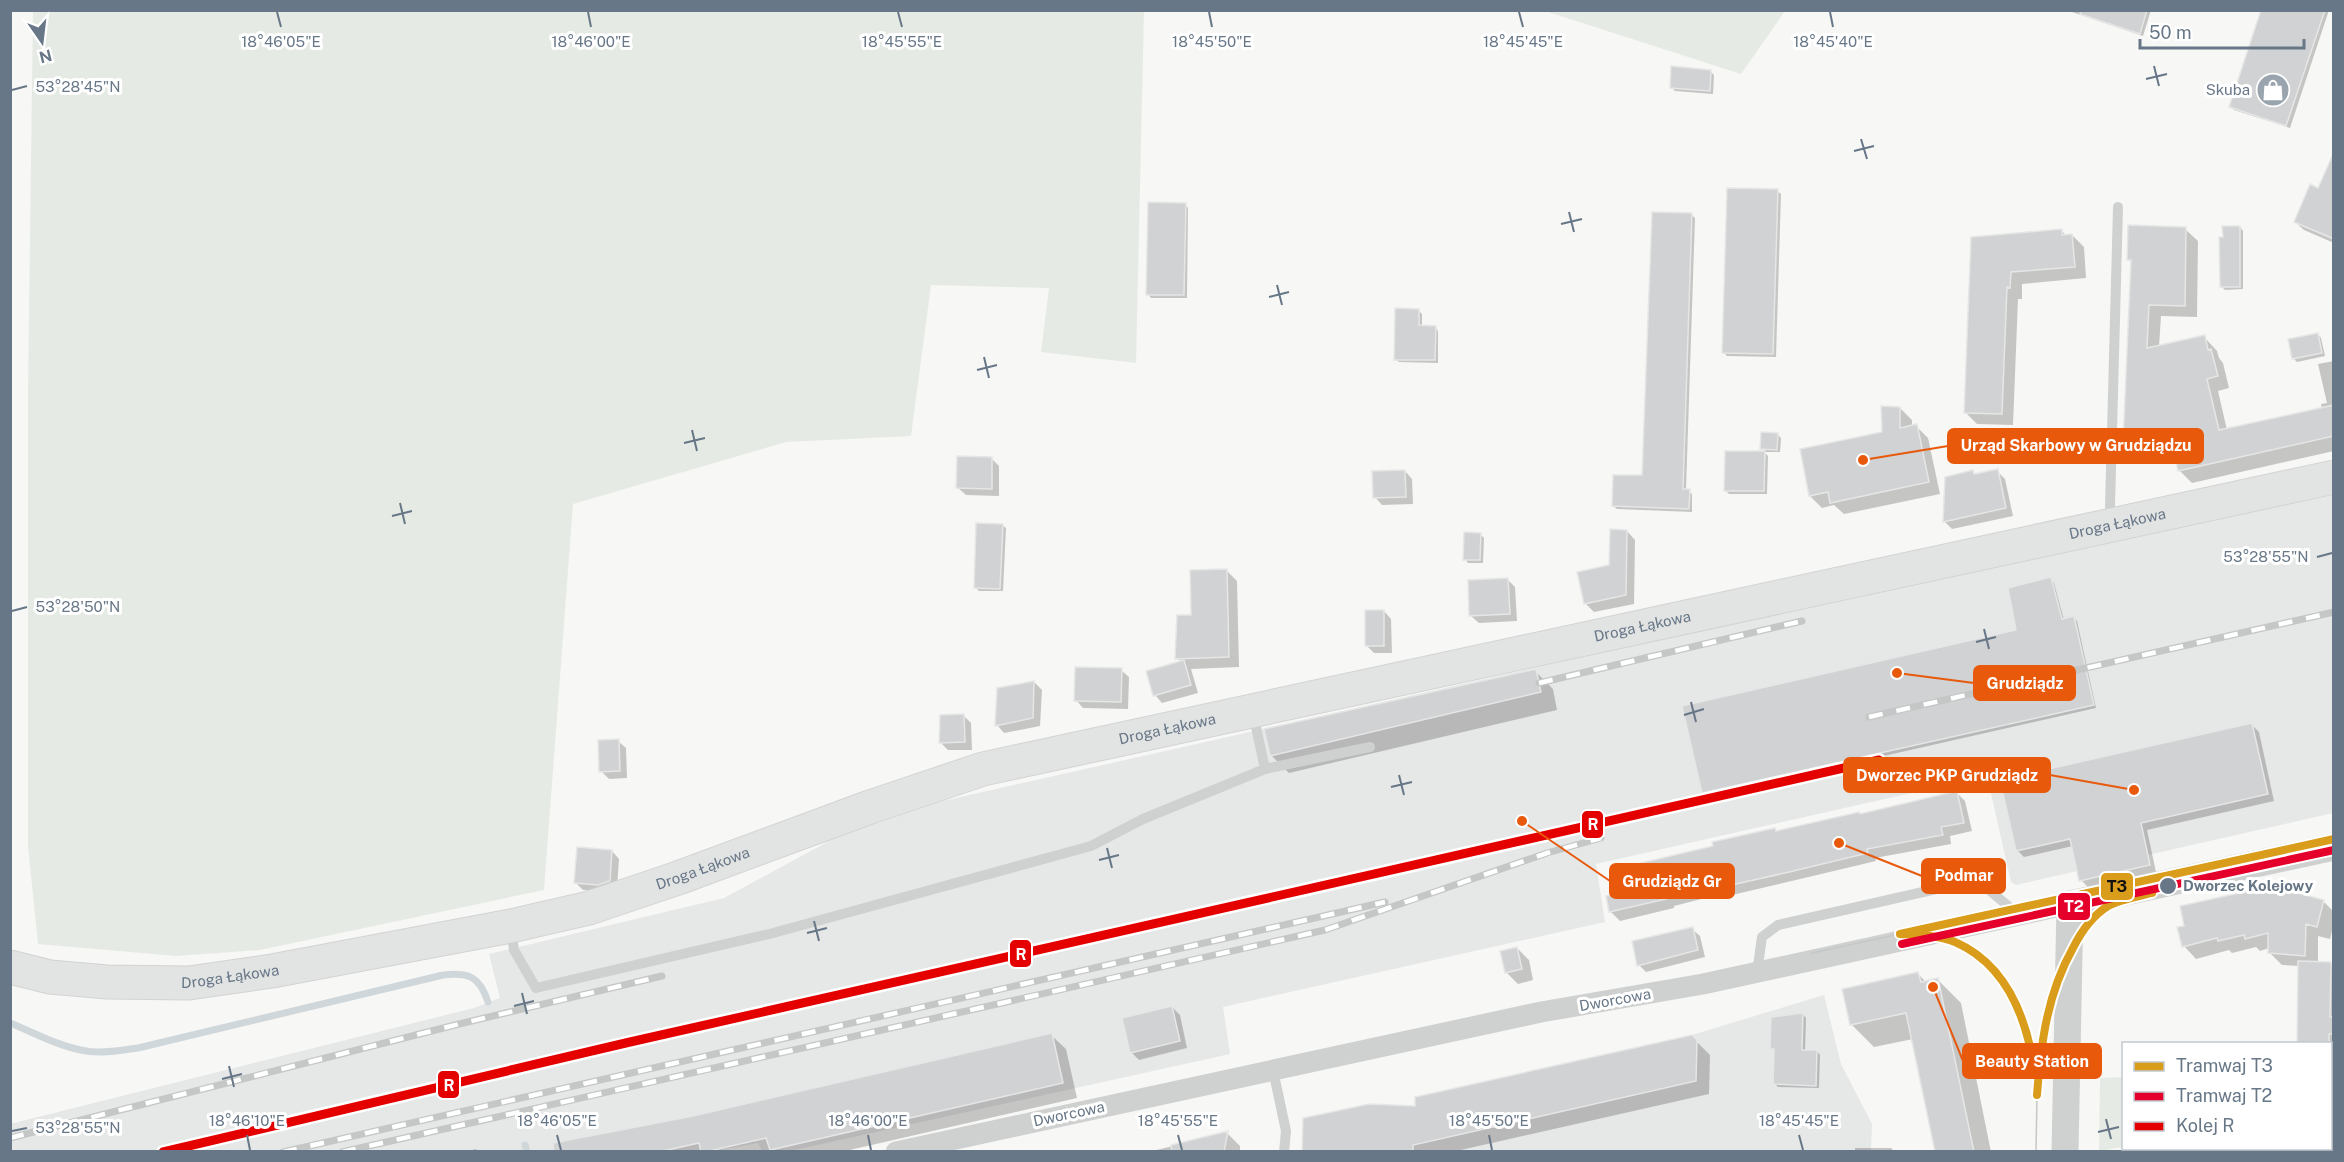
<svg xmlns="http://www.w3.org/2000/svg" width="2344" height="1162" font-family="'Public Sans',sans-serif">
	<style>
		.built { fill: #e6e7e7 }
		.green { fill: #e6eae4 }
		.shadow { fill: #0003 }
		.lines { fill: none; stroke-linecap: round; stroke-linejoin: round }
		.stream { stroke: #d0d7da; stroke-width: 7 }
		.building { fill: #d1d2d3; stroke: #e6e6e6; stroke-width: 1.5 }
		.primary-casing { stroke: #d3d3d4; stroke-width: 35 }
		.service { stroke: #cfd1d1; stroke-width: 10 }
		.minor { stroke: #cfd1d1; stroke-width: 21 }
		.tertiary { stroke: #cfd1d1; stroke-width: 27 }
		.primary { stroke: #e2e3e3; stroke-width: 33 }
		.tram { stroke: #c5c7c7; stroke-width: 1.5 }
		.rail-casing { stroke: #c5c7c7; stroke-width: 7 }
		.rail { stroke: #fff; stroke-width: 4.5; stroke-dasharray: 14; stroke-linecap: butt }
		.rail-1-casing { stroke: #fff; stroke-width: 14 }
		.rail-1 { stroke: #e50000; stroke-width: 9 }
		.tram-1-casing { stroke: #fff; stroke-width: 12 }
		.tram-2-casing { stroke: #fff; stroke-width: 12 }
		.tram-1 { stroke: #da9d1b; stroke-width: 8 }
		.tram-2 { stroke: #e4002b; stroke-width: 8 }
		.ticks { fill: none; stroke: #677787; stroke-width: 2 }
		.stop-dot { fill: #677787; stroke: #fff; stroke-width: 2 }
		.labels { text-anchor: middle; stroke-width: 6; stroke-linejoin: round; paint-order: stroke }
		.poi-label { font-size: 15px; fill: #677787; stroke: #fff; text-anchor: end }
		.street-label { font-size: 15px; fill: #677787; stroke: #fff }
		.stop-label { font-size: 15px; font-weight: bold; fill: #677787; stroke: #fff; text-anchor: start }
		.ticks-label { font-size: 15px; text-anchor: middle; fill: #677787; stroke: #fff; stroke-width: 6; stroke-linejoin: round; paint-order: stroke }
		.leader { fill: none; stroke: #e8590c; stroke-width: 2 }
		.callout-dot { fill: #e8590c; stroke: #fff; stroke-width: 2 }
		.callout { fill: #e8590c; stroke: #e8590c; stroke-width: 2 }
		.callout-label { font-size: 16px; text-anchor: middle; font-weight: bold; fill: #fff }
		.line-badge { stroke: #fff; stroke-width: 2 }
		.badge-label { font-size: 16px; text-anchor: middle; font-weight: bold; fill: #fff }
		.pale-badge-label { font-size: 16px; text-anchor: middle; font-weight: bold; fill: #111 }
	</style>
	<rect width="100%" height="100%" fill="#f7f7f6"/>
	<path class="built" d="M 2333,494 L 2333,813 L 2016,885 L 2011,882 L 1987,776 L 1596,864 L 1605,922 L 1223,1007 L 1230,1054 L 790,1151 L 762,1151 L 758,1143 L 709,1152 L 11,1152 L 10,1124 L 474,1008 L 500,998 L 489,954 L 724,898 L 842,834 L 934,803 L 1663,639 L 1847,600 L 2128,535 Z
		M 1824,995 L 1841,1064 L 1872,1124 L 1871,1151 L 1413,1152 L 1415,1097 L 1692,1035 Z"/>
	<path class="green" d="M 33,11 L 1144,11 L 1136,363 L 1041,352 L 1049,288 L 931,285 L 911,436 L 786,442 L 573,504 L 544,890 L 260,950 L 176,956 L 38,944 L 28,846 L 28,390 Z
		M 1545,11 L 1785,11 L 1741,74 Z
		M 2123,1077 L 2123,1147 L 2099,1151 L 2100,1078 Z"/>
	<path class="shadow" d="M 2066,10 L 2151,10 L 2143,36 Z
		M 2262,10 L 2329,10 L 2290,128 L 2234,110 L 2230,106 Z
		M 1710,71 L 1714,75 L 1713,94 L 1675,91 L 1671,87 Z
		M 2334,156 L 2334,243 L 2304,230 L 2295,222 L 2319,190 Z
		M 1777,191 L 1781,194 L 1776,357 L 1727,356 L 1723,352 Z
		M 1185,204 L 1188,208 L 1187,298 L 1151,298 L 1148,294 Z
		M 1692,215 L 1695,218 L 1686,490 L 1692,494 L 1692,512 L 1617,509 L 1613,506 L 1643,477 Z
		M 2240,227 L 2243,231 L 2243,289 L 2225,290 L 2221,286 Z
		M 2185,229 L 2198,241 L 2197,317 L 2161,316 L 2159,347 L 2205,338 L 2217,351 L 2219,358 L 2223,363 L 2229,388 L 2218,391 L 2227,430 L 2322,409 L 2321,404 L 2327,403 L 2318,364 L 2334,361 L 2334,451 L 2192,483 L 2179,470 L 2175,456 L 2137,455 L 2125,442 L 2132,263 L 2128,259 Z
		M 2062,231 L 2066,236 L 2072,235 L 2084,247 L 2086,278 L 2022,284 L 2022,299 L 2018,299 L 2013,425 L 1977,424 L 1965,412 L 1972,238 Z
		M 1419,311 L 1422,314 L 1422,327 L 1435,327 L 1438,331 L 1438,363 L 1399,362 L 1395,359 Z
		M 2318,334 L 2321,338 L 2325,356 L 2297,362 L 2293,358 Z
		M 1900,408 L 1912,420 L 1912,427 L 1916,426 L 1928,438 L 1940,494 L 1844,514 L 1834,505 L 1822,508 L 1810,496 L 1801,450 L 1883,433 Z
		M 1777,434 L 1781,438 L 1780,452 L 1765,452 L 1762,448 Z
		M 1764,452 L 1768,456 L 1767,494 L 1729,494 L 1725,490 Z
		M 991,458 L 999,466 L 999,496 L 966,495 L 958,488 Z
		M 1405,471 L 1412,479 L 1413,504 L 1382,505 L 1375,497 Z
		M 1997,471 L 2005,479 L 2013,516 L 1952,529 L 1944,521 L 1973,472 L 1976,476 Z
		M 1002,525 L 1006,528 L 1003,591 L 979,591 L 976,588 Z
		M 1627,531 L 1635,540 L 1634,604 L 1594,612 L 1585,603 L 1611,566 Z
		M 1480,534 L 1484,538 L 1483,563 L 1468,563 L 1465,559 Z
		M 1226,570 L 1237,581 L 1239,667 L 1191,669 L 1198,693 L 1162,703 L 1155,695 L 1182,663 L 1177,658 L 1193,616 Z
		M 1507,579 L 1515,587 L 1517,621 L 1479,623 L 1471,616 Z
		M 2051,579 L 2054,583 L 2064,620 L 2074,618 L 2077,621 L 2096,708 L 1707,796 L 1704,792 L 2018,631 Z
		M 1384,611 L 1391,619 L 1392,653 L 1374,653 L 1366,645 Z
		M 1121,670 L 1129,677 L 1128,709 L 1083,708 L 1076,700 Z
		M 1535,671 L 1553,689 L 1557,710 L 1289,773 L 1271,755 Z
		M 1034,682 L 1042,690 L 1040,726 L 1004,733 L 997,725 Z
		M 964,716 L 971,723 L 972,750 L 948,750 L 940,742 Z
		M 2252,725 L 2259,732 L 2274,801 L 2147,830 L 2156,872 L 2088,887 L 2081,880 L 2073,846 L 2024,857 L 2017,850 Z
		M 618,741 L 626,748 L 627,778 L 609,779 L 601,771 Z
		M 1956,792 L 1965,801 L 1972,831 L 1950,836 L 1951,844 L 1875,858 L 1876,861 L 1732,895 L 1729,892 L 1674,906 L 1674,908 L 1620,921 L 1610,911 L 1618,895 L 1714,847 L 1775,829 L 1778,832 L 1861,816 Z
		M 612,851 L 619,859 L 617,889 L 607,892 L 583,890 L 576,883 Z
		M 2323,901 L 2334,912 L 2334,923 L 2330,939 L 2318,936 L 2318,963 L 2334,964 L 2334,1061 L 2330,1061 L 2330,1044 L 2298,1044 L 2300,966 L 2282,965 L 2269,952 L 2269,948 L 2260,951 L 2256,947 L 2232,953 L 2229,950 L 2196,959 L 2184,946 Z
		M 1692,929 L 1700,936 L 1705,957 L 1646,972 L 1639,965 Z
		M 1517,948 L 1529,960 L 1533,980 L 1518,984 L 1506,972 Z
		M 1918,974 L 1926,982 L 1938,980 L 1961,1003 L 1991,1152 L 1936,1152 L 1913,1039 L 1874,1047 L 1851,1024 Z
		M 1172,1007 L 1180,1015 L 1187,1048 L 1139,1060 L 1131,1052 Z
		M 1803,1014 L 1806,1018 L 1805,1051 L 1817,1051 L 1820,1055 L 1819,1088 L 1778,1087 L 1774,1083 L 1775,1052 L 1772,1048 Z
		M 1051,1035 L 1066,1049 L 1077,1098 L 841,1152 L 569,1152 L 693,1117 Z
		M 1691,1036 L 1710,1055 L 1709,1094 L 1452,1152 L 1367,1152 L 1416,1107 Z
		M 2330,1084 L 2334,1084 L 2334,1137 L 2330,1137 Z
		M 1227,1133 L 1240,1146 L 1240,1151 L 1244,1152 L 1148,1152 Z
		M 1855,1148 L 1891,1148 L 1895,1152 L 1855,1152 Z
		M 2293,1148 L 2318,1148 L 2318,1152 L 2294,1152 Z
		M 476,1149 L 479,1152 L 464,1152 Z"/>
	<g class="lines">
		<path class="stream" d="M 10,1023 C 35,1033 60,1047 86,1051 C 103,1054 122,1050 138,1048 L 443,975 C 469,972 480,977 488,1002
			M 525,1145 L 527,1152"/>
	</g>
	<path class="building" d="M 2081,10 L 2147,10 L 2140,34 L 2080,14 Z
		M 2261,10 L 2325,10 L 2286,126 L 2229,107 Z
		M 1671,66 L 1711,70 L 1710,91 L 1670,88 Z
		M 2334,152 L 2334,239 L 2294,222 L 2310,184 L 2318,188 Z
		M 1727,188 L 1778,189 L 1773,354 L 1722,353 Z
		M 1148,202 L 1186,203 L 1184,295 L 1146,295 Z
		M 1652,212 L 1692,213 L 1683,489 L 1690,489 L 1689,509 L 1612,506 L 1613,475 L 1642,475 Z
		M 2128,225 L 2186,227 L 2185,306 L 2149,305 L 2147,348 L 2205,335 L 2208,350 L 2211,349 L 2218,376 L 2207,379 L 2219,430 L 2334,405 L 2334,436 L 2178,471 L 2174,454 L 2172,455 L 2169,445 L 2123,443 L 2131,260 L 2127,260 Z
		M 2222,226 L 2240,226 L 2240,287 L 2220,287 L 2219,237 L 2223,237 Z
		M 2062,229 L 2062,235 L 2072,234 L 2075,267 L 2011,272 L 2010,288 L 2007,287 L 2002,414 L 1964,413 L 1971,237 Z
		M 1395,308 L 1419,309 L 1419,325 L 1436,326 L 1435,360 L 1394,360 Z
		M 2318,333 L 2322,353 L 2292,359 L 2288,339 Z
		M 1881,406 L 1900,407 L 1900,428 L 1917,424 L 1929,482 L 1830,503 L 1828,492 L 1809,496 L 1800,449 L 1882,432 Z
		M 1761,432 L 1778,433 L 1777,450 L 1760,449 Z
		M 1725,451 L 1765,451 L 1764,491 L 1724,491 Z
		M 957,456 L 992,457 L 992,489 L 956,488 Z
		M 1998,469 L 2006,508 L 1943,522 L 1945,477 L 1973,470 L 1974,474 Z
		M 1405,470 L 1406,497 L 1373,498 L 1372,471 Z
		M 976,523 L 1003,524 L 1000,589 L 974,588 Z
		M 1610,529 L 1627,530 L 1626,595 L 1584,604 L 1577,572 L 1609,565 Z
		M 1464,532 L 1481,533 L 1480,560 L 1463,560 Z
		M 1227,569 L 1229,657 L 1175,659 L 1177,615 L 1191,615 L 1190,570 Z
		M 2051,577 L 2062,619 L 2074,616 L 2094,705 L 1702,793 L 1682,706 L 2016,630 L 2008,588 Z
		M 1508,578 L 1510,614 L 1469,616 L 1468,580 Z
		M 1365,610 L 1384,610 L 1384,646 L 1365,646 Z
		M 1184,660 L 1191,685 L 1153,696 L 1146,671 Z
		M 1075,667 L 1122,668 L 1121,702 L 1074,701 Z
		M 1536,669 L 1541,692 L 1270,756 L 1264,729 Z
		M 1034,681 L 1033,718 L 995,726 L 997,688 Z
		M 964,714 L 965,742 L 939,743 L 940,715 Z
		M 2252,723 L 2268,794 L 2141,823 L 2150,865 L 2079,881 L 2070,839 L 2016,851 L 2000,780 Z
		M 619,739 L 620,771 L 599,772 L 598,740 Z
		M 1957,791 L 1964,823 L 1941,827 L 1943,835 L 1867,849 L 1868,853 L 1785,873 L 1722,887 L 1721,883 L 1665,897 L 1666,899 L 1609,912 L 1606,896 L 1616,894 L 1611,870 L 1713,846 L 1712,842 L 1775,828 L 1776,831 L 1859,812 L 1860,814 Z
		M 577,847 L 612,850 L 610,881 L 598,885 L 574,883 Z
		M 2271,886 L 2324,900 L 2317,927 L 2306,924 L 2305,956 L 2268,953 L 2268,933 L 2245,939 L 2244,935 L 2218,941 L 2217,938 L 2182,947 L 2177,927 L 2184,926 L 2180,906 Z
		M 1693,927 L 1698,950 L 1637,966 L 1632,941 Z
		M 1517,947 L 1522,969 L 1505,973 L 1500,951 Z
		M 2298,961 L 2331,962 L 2330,1017 L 2334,1017 L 2334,1034 L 2329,1034 L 2329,1044 L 2297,1044 Z
		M 1918,972 L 1921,982 L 1938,978 L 1974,1152 L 1935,1152 L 1906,1013 L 1850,1025 L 1842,989 Z
		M 1172,1006 L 1180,1041 L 1130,1053 L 1122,1018 Z
		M 1803,1013 L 1802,1050 L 1817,1050 L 1816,1086 L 1773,1084 L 1774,1049 L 1770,1049 L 1771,1017 Z
		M 1052,1033 L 1063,1083 L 770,1150 L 766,1138 L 705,1152 L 701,1152 L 699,1143 L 659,1152 L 554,1152 L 553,1143 L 693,1116 Z
		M 1692,1035 L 1697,1040 L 1696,1081 L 1413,1145 L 1413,1152 L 1302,1152 L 1303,1118 L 1369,1104 L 1415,1106 L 1415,1097 Z
		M 1228,1131 L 1224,1152 L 1172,1152 L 1171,1145 Z"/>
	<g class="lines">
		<g class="primary-casing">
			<g id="primary">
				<path id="s1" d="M 10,967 L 50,977 L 107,982 L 189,983 L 272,971 L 511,926 L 589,908 L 678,878 L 870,807 L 983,769 L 2334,477"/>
			</g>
		</g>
		<path class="service" d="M 2114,521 L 2110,506 L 2118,207
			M 1253,713 L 1265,769 L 1370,747
			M 511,929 L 514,950 L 536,988 L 773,933 L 1091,846 L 1143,819 L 1265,769
			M 1757,973 L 1762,937 L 1778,925 L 1967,882 L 1982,884 L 2020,916
			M 1273,1070 L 1286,1131 L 1284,1152"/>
		<path class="minor" d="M 896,1152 L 1541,1012 L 1703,984 L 2070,904"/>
		<path class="tertiary" d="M 2065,1152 L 2070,904 L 2334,847"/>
		<use href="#primary" class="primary"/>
		<path class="tram" d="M 1812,953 L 1900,934
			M 2036,1152 L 2037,1095"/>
		<g class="rail-casing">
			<path id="rail" d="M 1539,683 L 1802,621
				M 1869,717 L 2334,612
				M 10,1138 L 459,1024 L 662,976
				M 283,1152 L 1385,902
				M 342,1152 L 1325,930 L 1547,853 L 1601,838"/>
		</g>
		<use href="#rail" class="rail"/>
		<g class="rail-1-casing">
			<path id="rail-1" d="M 163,1152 L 630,1042 L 1879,760"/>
		</g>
		<use href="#rail-1" class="rail-1"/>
		<g class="tram-1-casing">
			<path id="tram-1" d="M 1900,934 L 2334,839
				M 1900,934 C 1918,935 1938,935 1955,942 C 2008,965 2028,1022 2035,1075
				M 2037,1095 C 2041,1043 2047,994 2073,948 C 2081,932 2092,916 2108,906 C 2121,899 2137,897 2152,893"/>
		</g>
		<g class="tram-2-casing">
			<path id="tram-2" d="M 1902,944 L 2334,850"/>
		</g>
		<use href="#tram-1" class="tram-1"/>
		<use href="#tram-2" class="tram-2"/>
	</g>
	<path class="ticks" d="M 277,12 L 281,27M 588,12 L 591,27M 898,12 L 902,27M 1209,12 L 1212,27M 1519,12 L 1523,27M 1830,12 L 1833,27M 2154,66 L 2159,86M 2146,79 L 2167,74M 12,90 L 27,86M 1861,139 L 1867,159M 1854,151 L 1874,146M 1569,212 L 1574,232M 1561,224 L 1582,219M 1277,285 L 1282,305M 1269,297 L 1289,292M 984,357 L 989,378M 977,370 L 997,365M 692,430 L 697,451M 684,443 L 705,438M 400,503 L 405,524M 392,516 L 412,511M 2317,557 L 2332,553M 12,611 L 27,607M 1984,629 L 1989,649M 1976,642 L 1996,637M 1691,702 L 1696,722M 1684,715 L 1704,709M 1399,775 L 1404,795M 1391,787 L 1412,782M 1107,848 L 1112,868M 1099,860 L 1119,855M 814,921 L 819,941M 807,933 L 827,928M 522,993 L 527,1014M 514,1006 L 534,1001M 229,1066 L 234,1087M 222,1079 L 242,1074M 2106,1119 L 2111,1139M 12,1131 L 27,1128M 2098,1132 L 2119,1127M 247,1135 L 250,1150M 557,1135 L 561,1150M 868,1135 L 871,1150M 1178,1135 L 1182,1150M 1489,1135 L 1492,1150M 1799,1135 L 1803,1150"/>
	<defs>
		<g id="shop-disc" transform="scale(1.725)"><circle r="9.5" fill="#99a4ae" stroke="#fff"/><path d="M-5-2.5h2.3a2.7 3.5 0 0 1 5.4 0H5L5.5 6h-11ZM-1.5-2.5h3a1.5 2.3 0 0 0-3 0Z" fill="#fff"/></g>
	</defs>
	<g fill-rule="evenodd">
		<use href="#shop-disc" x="2273" y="90"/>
	</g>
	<circle class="stop-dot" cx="2168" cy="886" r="9"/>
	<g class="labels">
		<g class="poi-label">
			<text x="2250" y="95">Skuba</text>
		</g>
		<g class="street-label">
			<text dy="5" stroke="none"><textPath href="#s1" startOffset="2166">Droga Łąkowa</textPath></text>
			<text dy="5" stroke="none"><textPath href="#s1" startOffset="1680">Droga Łąkowa</textPath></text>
			<text dy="5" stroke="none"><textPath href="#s1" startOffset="1194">Droga Łąkowa</textPath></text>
			<text dy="5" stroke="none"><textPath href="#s1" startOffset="708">Droga Łąkowa</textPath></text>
			<text dy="5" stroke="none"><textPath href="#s1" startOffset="222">Droga Łąkowa</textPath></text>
			<text transform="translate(1615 1000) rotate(-10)" y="5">Dworcowa</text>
			<text transform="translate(1069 1114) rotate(-12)" y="5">Dworcowa</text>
		</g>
		<g class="stop-label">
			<text x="2183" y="891">Dworzec Kolejowy</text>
		</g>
	</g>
	<g class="ticks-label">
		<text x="281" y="47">18°46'05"E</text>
		<text x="591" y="47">18°46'00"E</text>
		<text x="902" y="47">18°45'55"E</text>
		<text x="1212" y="47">18°45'50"E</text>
		<text x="1523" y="47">18°45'45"E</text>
		<text x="1833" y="47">18°45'40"E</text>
		<text x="78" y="92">53°28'45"N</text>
		<text x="2266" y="562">53°28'55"N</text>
		<text x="78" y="612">53°28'50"N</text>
		<text x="247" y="1126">18°46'10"E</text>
		<text x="557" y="1126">18°46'05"E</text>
		<text x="868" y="1126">18°46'00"E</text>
		<text x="1178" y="1126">18°45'55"E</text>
		<text x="1489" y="1126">18°45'50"E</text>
		<text x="1799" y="1126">18°45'45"E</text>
		<text x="78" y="1133">53°28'55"N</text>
	</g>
	<path class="leader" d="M1863 460L1948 446M1897 673L1974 683M2134 790L2050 775M1839 843L1922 876M1522 821L1610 881M1933 987L1963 1061"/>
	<g class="callout-dot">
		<circle cx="1863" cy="460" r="6"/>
		<circle cx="1897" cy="673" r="6"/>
		<circle cx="2134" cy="790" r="6"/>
		<circle cx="1839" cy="843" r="6"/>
		<circle cx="1522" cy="821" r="6"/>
		<circle cx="1933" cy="987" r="6"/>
	</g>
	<g class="callout">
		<rect x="1948" y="429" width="255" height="34" rx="6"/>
		<rect x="1974" y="666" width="101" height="34" rx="6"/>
		<rect x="1844" y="758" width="206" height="34" rx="6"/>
		<rect x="1922" y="859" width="83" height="34" rx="6"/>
		<rect x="1610" y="864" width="124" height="34" rx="6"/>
		<rect x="1963" y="1044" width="138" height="34" rx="6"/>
	</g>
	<g class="callout-label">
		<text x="2076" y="451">Urząd Skarbowy w Grudziądzu</text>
		<text x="2025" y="689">Grudziądz</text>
		<text x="1947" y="781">Dworzec PKP Grudziądz</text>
		<text x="1964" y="881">Podmar</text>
		<text x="1672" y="887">Grudziądz Gr</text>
		<text x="2032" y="1067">Beauty Station</text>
	</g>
	<g class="line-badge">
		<rect x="1581" y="810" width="23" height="29" rx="6" fill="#e50000"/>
		<rect x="2100" y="872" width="34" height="29" rx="6" fill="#da9d1b"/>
		<rect x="2057" y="892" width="34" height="29" rx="6" fill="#e4002b"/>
		<rect x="1009" y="939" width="23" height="29" rx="6" fill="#e50000"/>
		<rect x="437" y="1070" width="23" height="29" rx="6" fill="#e50000"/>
	</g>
	<g class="badge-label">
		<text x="1593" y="830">R</text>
		<text x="2074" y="912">T2</text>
		<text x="1021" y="960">R</text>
		<text x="449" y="1091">R</text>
	</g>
	<g class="pale-badge-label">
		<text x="2117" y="892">T3</text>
	</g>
	<rect width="2344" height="1162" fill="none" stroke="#677787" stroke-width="24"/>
	<rect x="2122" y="1042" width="210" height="108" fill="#ffffff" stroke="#c2c9cf" stroke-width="1.5"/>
	<rect x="2134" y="1062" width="30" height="9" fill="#da9d1b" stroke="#c2c9cf" stroke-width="1.5"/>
	<text x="2176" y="1072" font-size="18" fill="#677787">Tramwaj T3</text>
	<rect x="2134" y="1092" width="30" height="9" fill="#e4002b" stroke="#c2c9cf" stroke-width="1.5"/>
	<text x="2176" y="1102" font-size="18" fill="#677787">Tramwaj T2</text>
	<rect x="2134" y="1122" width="30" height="9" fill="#e50000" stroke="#c2c9cf" stroke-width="1.5"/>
	<text x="2176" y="1132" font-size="18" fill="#677787">Kolej R</text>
	<g transform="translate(42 42) rotate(166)" stroke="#ffffff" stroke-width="4.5" paint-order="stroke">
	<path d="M0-4.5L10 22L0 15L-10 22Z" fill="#677787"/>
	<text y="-9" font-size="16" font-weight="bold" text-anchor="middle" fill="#677787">N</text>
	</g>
	<path d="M2140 39v9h164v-9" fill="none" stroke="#677787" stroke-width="3"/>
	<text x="2149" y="39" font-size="18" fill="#677787" stroke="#ffffff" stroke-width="4.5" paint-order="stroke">50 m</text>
</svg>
